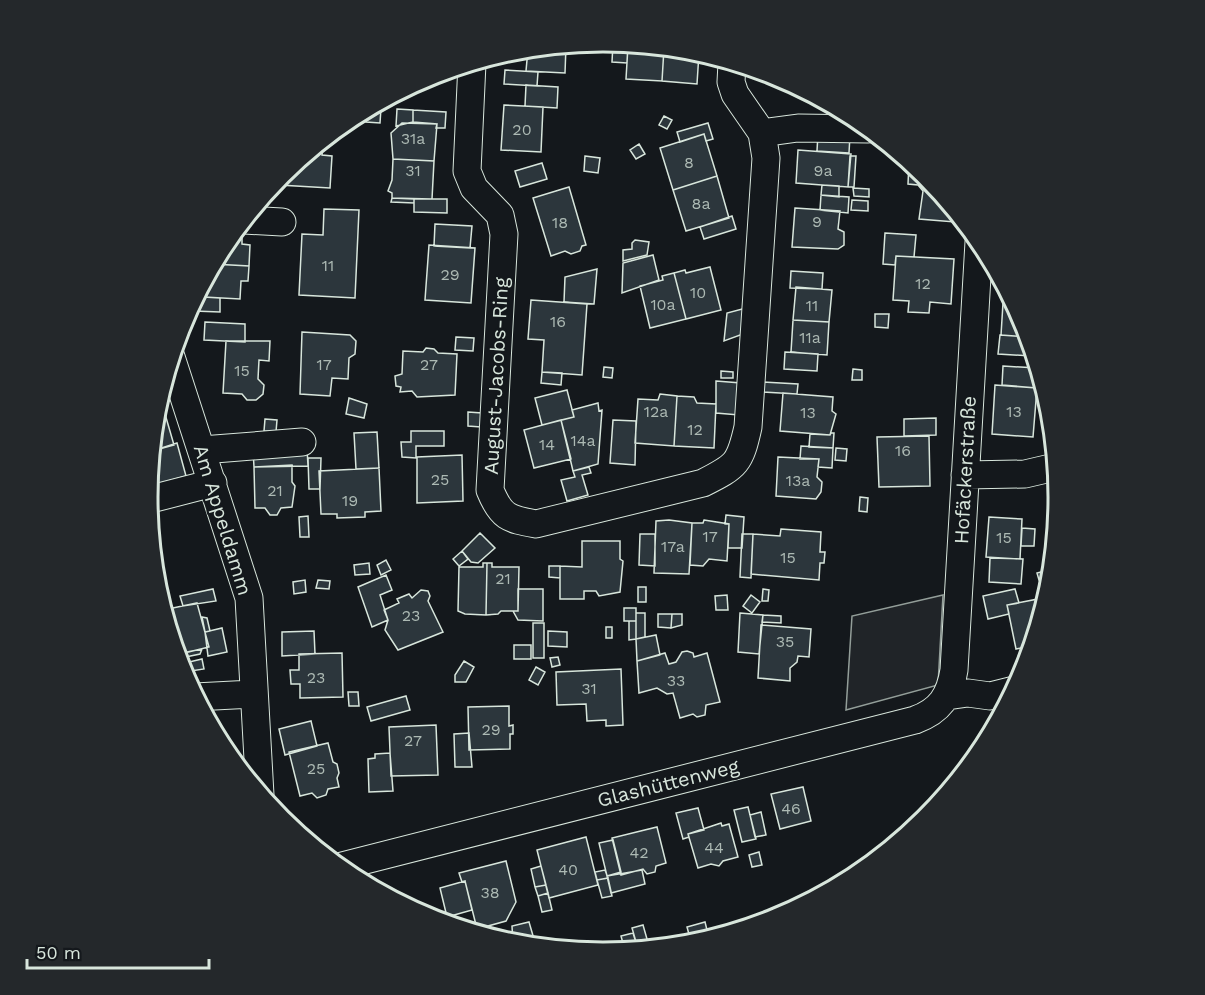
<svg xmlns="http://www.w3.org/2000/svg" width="1205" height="995" font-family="'Work Sans',sans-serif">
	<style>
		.green { fill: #202428; stroke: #939e99; stroke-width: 1.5 }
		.building { fill: #2c363c; stroke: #d8e6dc; stroke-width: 1.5 }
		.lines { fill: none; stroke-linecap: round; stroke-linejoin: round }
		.minor-casing { stroke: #d8e6dc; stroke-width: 29 }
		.minor { stroke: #14181c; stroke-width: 27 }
		.labels { text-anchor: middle; stroke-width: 4.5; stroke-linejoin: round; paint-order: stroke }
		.number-label { font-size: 16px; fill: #adbab4 }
		.street-label { font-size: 20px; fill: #d8e6dc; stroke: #14181c }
		.rim { fill: none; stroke: #d8e6dc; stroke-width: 3 }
	</style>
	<rect width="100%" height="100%" fill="#14181c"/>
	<path class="green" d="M 943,595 L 938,685 L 846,710 L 852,616 Z"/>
	<path class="building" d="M 613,43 L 628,45 L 627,63 L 612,62 Z
		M 628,45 L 664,48 L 662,81 L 626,79 Z
		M 566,46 L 565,73 L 526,71 L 528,49 Z
		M 664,48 L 699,53 L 697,84 L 662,81 Z
		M 699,53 L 710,56 L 710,64 L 699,63 Z
		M 505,70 L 538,72 L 537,86 L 504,84 Z
		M 776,76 L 777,77 L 793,85 L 775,84 Z
		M 526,85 L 558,87 L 557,108 L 525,106 Z
		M 504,105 L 543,107 L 541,152 L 501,150 Z
		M 370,108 L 381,108 L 380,123 L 366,122 L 366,110 Z
		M 397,109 L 413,110 L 413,122 L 396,126 Z
		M 413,110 L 446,112 L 445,128 L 436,128 L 437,124 L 413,122 Z
		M 664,116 L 672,120 L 667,129 L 659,125 Z
		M 402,123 L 437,124 L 434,161 L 393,159 L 391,133 Z
		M 708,123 L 713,139 L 706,141 L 704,134 L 680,142 L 677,132 Z
		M 818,133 L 850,135 L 849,153 L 817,151 Z
		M 704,134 L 717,176 L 673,190 L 660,148 Z
		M 323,140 L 322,155 L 332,156 L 330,188 L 279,185 L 281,175 Z
		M 639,144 L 645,154 L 636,159 L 630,150 Z
		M 798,150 L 851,154 L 848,187 L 796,183 Z
		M 585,156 L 600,158 L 598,173 L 584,171 Z
		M 850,156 L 856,156 L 854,187 L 848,187 Z
		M 393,159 L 434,161 L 432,199 L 392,198 L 392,193 L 388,191 L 392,180 Z
		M 542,163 L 547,179 L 520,187 L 515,171 Z
		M 909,163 L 925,176 L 956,213 L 955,222 L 919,219 L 923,191 L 918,185 L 908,184 Z
		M 717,176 L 729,218 L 686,231 L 673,190 Z
		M 822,185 L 839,186 L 839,197 L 821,195 Z
		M 569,187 L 586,245 L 582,246 L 580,251 L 571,254 L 565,251 L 551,256 L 533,198 Z
		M 853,188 L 869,189 L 869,197 L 854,196 Z
		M 821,195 L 849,197 L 848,213 L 820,210 Z
		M 392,198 L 414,199 L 414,203 L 391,202 Z
		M 414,199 L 447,199 L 447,213 L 414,212 Z
		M 852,200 L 868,201 L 868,211 L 851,210 Z
		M 795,208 L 840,211 L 838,229 L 844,232 L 844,245 L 838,249 L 792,247 Z
		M 324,209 L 359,210 L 355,298 L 299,295 L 302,234 L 323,235 Z
		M 732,216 L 736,229 L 704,239 L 700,227 Z
		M 435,224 L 472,226 L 470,248 L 434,246 Z
		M 235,231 L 242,231 L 242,244 L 250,245 L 249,266 L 213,264 Z
		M 885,233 L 916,235 L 914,257 L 896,256 L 895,265 L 883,264 Z
		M 635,240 L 649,242 L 647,255 L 623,261 L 623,250 L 632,249 L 632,243 Z
		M 429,245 L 475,248 L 471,303 L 425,300 Z
		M 653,255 L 659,280 L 622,293 L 623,263 Z
		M 896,256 L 954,259 L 951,304 L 930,302 L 929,313 L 908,312 L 909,301 L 893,300 Z
		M 213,264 L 249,266 L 248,281 L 241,281 L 240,299 L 204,297 L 204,281 Z
		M 710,267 L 721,310 L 686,319 L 674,273 L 685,270 L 686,273 Z
		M 597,269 L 594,304 L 564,302 L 565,277 Z
		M 791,271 L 823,273 L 822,289 L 790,288 Z
		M 674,273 L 686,319 L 650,328 L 640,286 L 663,280 L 662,276 Z
		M 796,287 L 832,290 L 829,322 L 793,320 Z
		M 1004,287 L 1013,303 L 1003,303 Z
		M 199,291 L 204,291 L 204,297 L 220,298 L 220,312 L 194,311 L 195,299 Z
		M 531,300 L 587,304 L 582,375 L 542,372 L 544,340 L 528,339 Z
		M 1003,303 L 1013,303 L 1027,337 L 1001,335 Z
		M 746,308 L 743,334 L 724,341 L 727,313 Z
		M 875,314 L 889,314 L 888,328 L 875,327 Z
		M 793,320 L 829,322 L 827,355 L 791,352 Z
		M 205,322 L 245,324 L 245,342 L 204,340 Z
		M 302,332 L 350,335 L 356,341 L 355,354 L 349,358 L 348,379 L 332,378 L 330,396 L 300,394 Z
		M 1000,335 L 1027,337 L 1031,356 L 998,354 Z
		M 456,337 L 474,338 L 473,351 L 455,350 Z
		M 226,341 L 270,341 L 269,361 L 259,360 L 258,379 L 264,385 L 263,394 L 256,400 L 247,400 L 242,394 L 223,393 Z
		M 426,348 L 434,349 L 438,353 L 457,354 L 455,395 L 417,397 L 412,391 L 400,392 L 401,387 L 396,386 L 395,376 L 402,374 L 403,351 L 423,352 Z
		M 785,352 L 818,354 L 817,371 L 784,369 Z
		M 1003,366 L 1037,368 L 1037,388 L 1002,385 Z
		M 604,367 L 613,368 L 612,378 L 603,377 Z
		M 853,369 L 862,370 L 862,380 L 852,380 Z
		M 721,371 L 733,372 L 733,378 L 721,378 Z
		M 542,372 L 562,373 L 561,385 L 541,383 Z
		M 716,381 L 741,383 L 739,415 L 716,413 Z
		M 763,382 L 798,384 L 797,394 L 763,392 Z
		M 995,385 L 1037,388 L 1033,437 L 992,434 Z
		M 567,390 L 574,417 L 542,425 L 535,398 Z
		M 783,393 L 833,397 L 832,411 L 836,414 L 830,435 L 780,431 Z
		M 660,394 L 677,396 L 674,446 L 635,443 L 638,399 L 658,400 Z
		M 677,396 L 694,397 L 697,403 L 716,404 L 714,448 L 674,446 Z
		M 349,398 L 367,404 L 364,418 L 346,414 Z
		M 598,403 L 599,411 L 602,410 L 598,464 L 573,471 L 561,420 L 574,417 L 572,410 Z
		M 163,407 L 174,445 L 152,451 L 156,409 Z
		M 468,412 L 482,413 L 481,427 L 468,426 Z
		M 936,418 L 936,435 L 904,436 L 904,419 Z
		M 265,419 L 277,420 L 276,432 L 264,431 Z
		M 561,420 L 571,459 L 534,468 L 524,430 Z
		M 613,420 L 636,421 L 635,465 L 610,463 Z
		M 411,431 L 444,431 L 444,446 L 416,446 L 416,458 L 402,457 L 401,442 L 411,442 Z
		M 377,432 L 379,468 L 356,469 L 354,433 Z
		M 831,433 L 834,433 L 833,448 L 809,447 L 810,434 L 830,435 Z
		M 929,436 L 930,486 L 879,487 L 877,437 Z
		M 177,443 L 186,476 L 154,485 L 150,467 L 152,451 Z
		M 801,446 L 833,448 L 832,468 L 818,467 L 819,459 L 800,459 Z
		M 307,448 L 308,466 L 254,467 L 253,450 Z
		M 836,448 L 847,449 L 846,461 L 835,460 Z
		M 462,455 L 463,501 L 417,503 L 417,457 Z
		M 778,457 L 819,459 L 817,477 L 822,482 L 821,492 L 816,499 L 776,496 Z
		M 308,458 L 321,458 L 320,489 L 309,489 Z
		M 292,465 L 292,482 L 295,486 L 292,507 L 281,508 L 277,515 L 270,515 L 265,508 L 255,508 L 254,467 Z
		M 589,467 L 591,473 L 582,475 L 588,495 L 567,501 L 561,480 L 575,477 L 573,471 Z
		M 379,468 L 381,511 L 365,512 L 365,517 L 337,518 L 337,514 L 321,514 L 319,471 Z
		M 860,497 L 868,498 L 867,512 L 859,511 Z
		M 726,515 L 744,517 L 742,548 L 728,548 L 729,524 L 725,524 Z
		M 308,516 L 309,537 L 300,537 L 299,517 Z
		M 989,517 L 1022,519 L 1020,559 L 986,557 Z
		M 669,520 L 692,523 L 689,574 L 654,573 L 656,521 Z
		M 704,520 L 729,524 L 727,561 L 709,559 L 703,566 L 690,565 L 692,523 L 703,523 Z
		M 1022,528 L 1035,529 L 1034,546 L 1021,546 Z
		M 781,529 L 821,532 L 820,552 L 825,552 L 824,563 L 820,563 L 819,580 L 751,574 L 753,534 L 780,536 Z
		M 480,533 L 495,548 L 478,563 L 471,562 L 462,551 Z
		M 640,534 L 655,534 L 655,566 L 639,565 Z
		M 742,534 L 753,534 L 751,578 L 740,577 Z
		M 582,541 L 620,541 L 620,559 L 623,561 L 620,592 L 599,596 L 596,591 L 584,591 L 584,599 L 560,599 L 560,566 L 582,567 Z
		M 462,551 L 468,559 L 459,566 L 453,559 Z
		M 990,558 L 1023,559 L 1021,584 L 989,582 Z
		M 386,560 L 391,570 L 381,575 L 377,565 Z
		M 369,563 L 370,574 L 355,575 L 354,565 Z
		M 483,563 L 487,563 L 486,615 L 465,614 L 458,611 L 459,567 L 483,567 Z
		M 487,563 L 492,563 L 492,567 L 519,567 L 518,611 L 501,611 L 498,614 L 486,615 Z
		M 549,566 L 560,566 L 560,578 L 549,577 Z
		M 1045,571 L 1046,579 L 1039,580 L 1037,573 Z
		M 386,575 L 392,590 L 380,595 L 388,620 L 372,627 L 358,587 Z
		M 305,580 L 306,592 L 294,594 L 293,582 Z
		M 318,580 L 330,581 L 329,589 L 316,588 Z
		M 638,587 L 646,587 L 646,602 L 638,602 Z
		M 213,589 L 216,601 L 183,606 L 180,596 Z
		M 518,589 L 543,589 L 543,621 L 518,620 L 513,611 L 518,611 Z
		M 763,589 L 769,590 L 768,601 L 762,601 Z
		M 1015,589 L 1019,603 L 1007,605 L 1009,614 L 988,619 L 983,596 Z
		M 421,590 L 428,591 L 430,596 L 428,601 L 443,632 L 398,650 L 385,630 L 388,620 L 384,610 L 399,603 L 397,599 L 409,594 L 412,598 Z
		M 727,595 L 728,610 L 716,610 L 715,596 Z
		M 751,595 L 760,602 L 752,613 L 743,606 Z
		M 1038,599 L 1041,615 L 1031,646 L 1016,649 L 1007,605 Z
		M 197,603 L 209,647 L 176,655 L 163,610 Z
		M 624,608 L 636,608 L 636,621 L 624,621 Z
		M 636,613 L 645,613 L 645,637 L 636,639 Z
		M 740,613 L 763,615 L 759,654 L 738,652 Z
		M 658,614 L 672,614 L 671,628 L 658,627 Z
		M 672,614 L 682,614 L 682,625 L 671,628 Z
		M 763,615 L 781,616 L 781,623 L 762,622 Z
		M 202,617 L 207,618 L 210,631 L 205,632 Z
		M 629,621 L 636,621 L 636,639 L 629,640 Z
		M 533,623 L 544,623 L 544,658 L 533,658 Z
		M 761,625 L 811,629 L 809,657 L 798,656 L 797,662 L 790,668 L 790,681 L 758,678 Z
		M 606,627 L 612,627 L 612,638 L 606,638 Z
		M 222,628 L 227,652 L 208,656 L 205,632 Z
		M 314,631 L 315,654 L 282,656 L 282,632 Z
		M 548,631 L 567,632 L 567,647 L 548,646 Z
		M 656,635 L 660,655 L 637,661 L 636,639 Z
		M 514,645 L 531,645 L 531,659 L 514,659 Z
		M 202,649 L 200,654 L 181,658 L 177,654 Z
		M 687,651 L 693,653 L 694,657 L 707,653 L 720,702 L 706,705 L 705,715 L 697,717 L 693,714 L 680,718 L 673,693 L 667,694 L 657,688 L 639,693 L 637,661 L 665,653 L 669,664 L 676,662 L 682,652 Z
		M 342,653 L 343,697 L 300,698 L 300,684 L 291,684 L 290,670 L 299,670 L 299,654 Z
		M 558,657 L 560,665 L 552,667 L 550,658 Z
		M 202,659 L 204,669 L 191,671 L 189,662 Z
		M 464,661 L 474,667 L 466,682 L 455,682 L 455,675 Z
		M 536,667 L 545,672 L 538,685 L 529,680 Z
		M 621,669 L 623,725 L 606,726 L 606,720 L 587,721 L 586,704 L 557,705 L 556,672 Z
		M 348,692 L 358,692 L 359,706 L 349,706 Z
		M 406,696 L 410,710 L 371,721 L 367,707 Z
		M 509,706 L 509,726 L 513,725 L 513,734 L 510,734 L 510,749 L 469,750 L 468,707 Z
		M 311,721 L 317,746 L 285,755 L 279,729 Z
		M 436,725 L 438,775 L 391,776 L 389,727 Z
		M 469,733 L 472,767 L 455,767 L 454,734 Z
		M 328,743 L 333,762 L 337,764 L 339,773 L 337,778 L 339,787 L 328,789 L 326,795 L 317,798 L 312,793 L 300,796 L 289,752 Z
		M 390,753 L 393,791 L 369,792 L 368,759 L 375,758 L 375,754 Z
		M 803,787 L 811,821 L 780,829 L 771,794 Z
		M 748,807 L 756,839 L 742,842 L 734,810 Z
		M 698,808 L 704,830 L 688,834 L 689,837 L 683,839 L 676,813 Z
		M 761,812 L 766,835 L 755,837 L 750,815 Z
		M 721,823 L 722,826 L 729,824 L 738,857 L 723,861 L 719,866 L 711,864 L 698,868 L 688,834 Z
		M 657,827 L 666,863 L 656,866 L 655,872 L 647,874 L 643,869 L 621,875 L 612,838 Z
		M 586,837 L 598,885 L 549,898 L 537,850 Z
		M 613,840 L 621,872 L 607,876 L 599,843 Z
		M 759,852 L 762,865 L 752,867 L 749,855 Z
		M 506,861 L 516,902 L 506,921 L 477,929 L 465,881 L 462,882 L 459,873 Z
		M 541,866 L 546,885 L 535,887 L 531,869 Z
		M 605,870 L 608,878 L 597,880 L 595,872 Z
		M 642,870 L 645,884 L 611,893 L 607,876 Z
		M 608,878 L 612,896 L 602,898 L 597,880 Z
		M 465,881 L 472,910 L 447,917 L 440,888 Z
		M 546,885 L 548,893 L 538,896 L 535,887 Z
		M 548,893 L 552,910 L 542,912 L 538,896 Z
		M 529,922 L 536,946 L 513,944 L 512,926 Z
		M 705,922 L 708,934 L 690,938 L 687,927 Z
		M 643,925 L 649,946 L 638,949 L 632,928 Z
		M 633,933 L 638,949 L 625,951 L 621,936 Z
		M 588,941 L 590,952 L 574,950 L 573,945 Z"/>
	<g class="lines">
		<g class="minor-casing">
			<path id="minor" d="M 472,63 L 467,171 L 474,188 L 500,215 L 504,234 L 490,490 C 501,517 508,519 536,524 L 703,483 C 737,466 740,463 748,427 L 766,158 L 762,133 L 735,94 L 731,82 L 732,63
				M 762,133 L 798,128 L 868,129
				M 244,220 L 282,222
				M 171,357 L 249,598 L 260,795
				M 202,450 L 302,442
				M 965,475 L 1025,474 L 1055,467
				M 147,500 L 213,483
				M 947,696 L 968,693 L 990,696 L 1014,690
				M 195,697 L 253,694
				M 338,867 L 915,720 C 940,711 950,696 954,670 L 979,242"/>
		</g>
		<use href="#minor" class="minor"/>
	</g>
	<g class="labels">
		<g class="number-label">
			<text x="522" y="135">20</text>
			<text x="413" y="144">31a</text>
			<text x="689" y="168">8</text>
			<text x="413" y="176">31</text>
			<text x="823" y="176">9a</text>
			<text x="701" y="209">8a</text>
			<text x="817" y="227">9</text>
			<text x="560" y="228">18</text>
			<text x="328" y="271">11</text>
			<text x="450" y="280">29</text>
			<text x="923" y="289">12</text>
			<text x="698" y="298">10</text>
			<text x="663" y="310">10a</text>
			<text x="812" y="311">11</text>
			<text x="558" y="327">16</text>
			<text x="810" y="343">11a</text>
			<text x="324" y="370">17</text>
			<text x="429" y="370">27</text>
			<text x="242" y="376">15</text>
			<text x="656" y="417">12a</text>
			<text x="1014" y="417">13</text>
			<text x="808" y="418">13</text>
			<text x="695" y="435">12</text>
			<text x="583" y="446">14a</text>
			<text x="547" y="450">14</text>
			<text x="903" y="456">16</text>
			<text x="440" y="485">25</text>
			<text x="798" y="486">13a</text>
			<text x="275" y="496">21</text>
			<text x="350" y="506">19</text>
			<text x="710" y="542">17</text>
			<text x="1004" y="543">15</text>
			<text x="673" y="552">17a</text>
			<text x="788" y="563">15</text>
			<text x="503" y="584">21</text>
			<text x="411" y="621">23</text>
			<text x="785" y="647">35</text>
			<text x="316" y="683">23</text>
			<text x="676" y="686">33</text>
			<text x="589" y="694">31</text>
			<text x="491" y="735">29</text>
			<text x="413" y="746">27</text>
			<text x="316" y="774">25</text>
			<text x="791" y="814">46</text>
			<text x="714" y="853">44</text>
			<text x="639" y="858">42</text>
			<text x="568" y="875">40</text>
			<text x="490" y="898">38</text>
		</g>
		<g class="street-label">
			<text transform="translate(496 376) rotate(-87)" y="7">August-Jacobs-Ring</text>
			<text transform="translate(965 470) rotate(-87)" y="7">Hofäckerstraße</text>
			<text transform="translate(223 520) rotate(73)" y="7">Am Appeldamm</text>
			<text transform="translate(668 783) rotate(-14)" y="7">Glashüttenweg</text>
		</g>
	</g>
	<path d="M0 0H1205V995H0ZM158 497a445 445 0 1 1 890 0a445 445 0 1 1-890 0Z" fill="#24282b" fill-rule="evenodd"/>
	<path class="rim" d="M158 497a445 445 0 1 1 890 0a445 445 0 1 1-890 0Z"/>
	<path d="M27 959v9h182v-9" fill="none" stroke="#d8e6dc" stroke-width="3"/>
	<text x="36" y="959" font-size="18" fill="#d8e6dc" stroke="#14181c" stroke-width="4.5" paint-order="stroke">50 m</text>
</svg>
